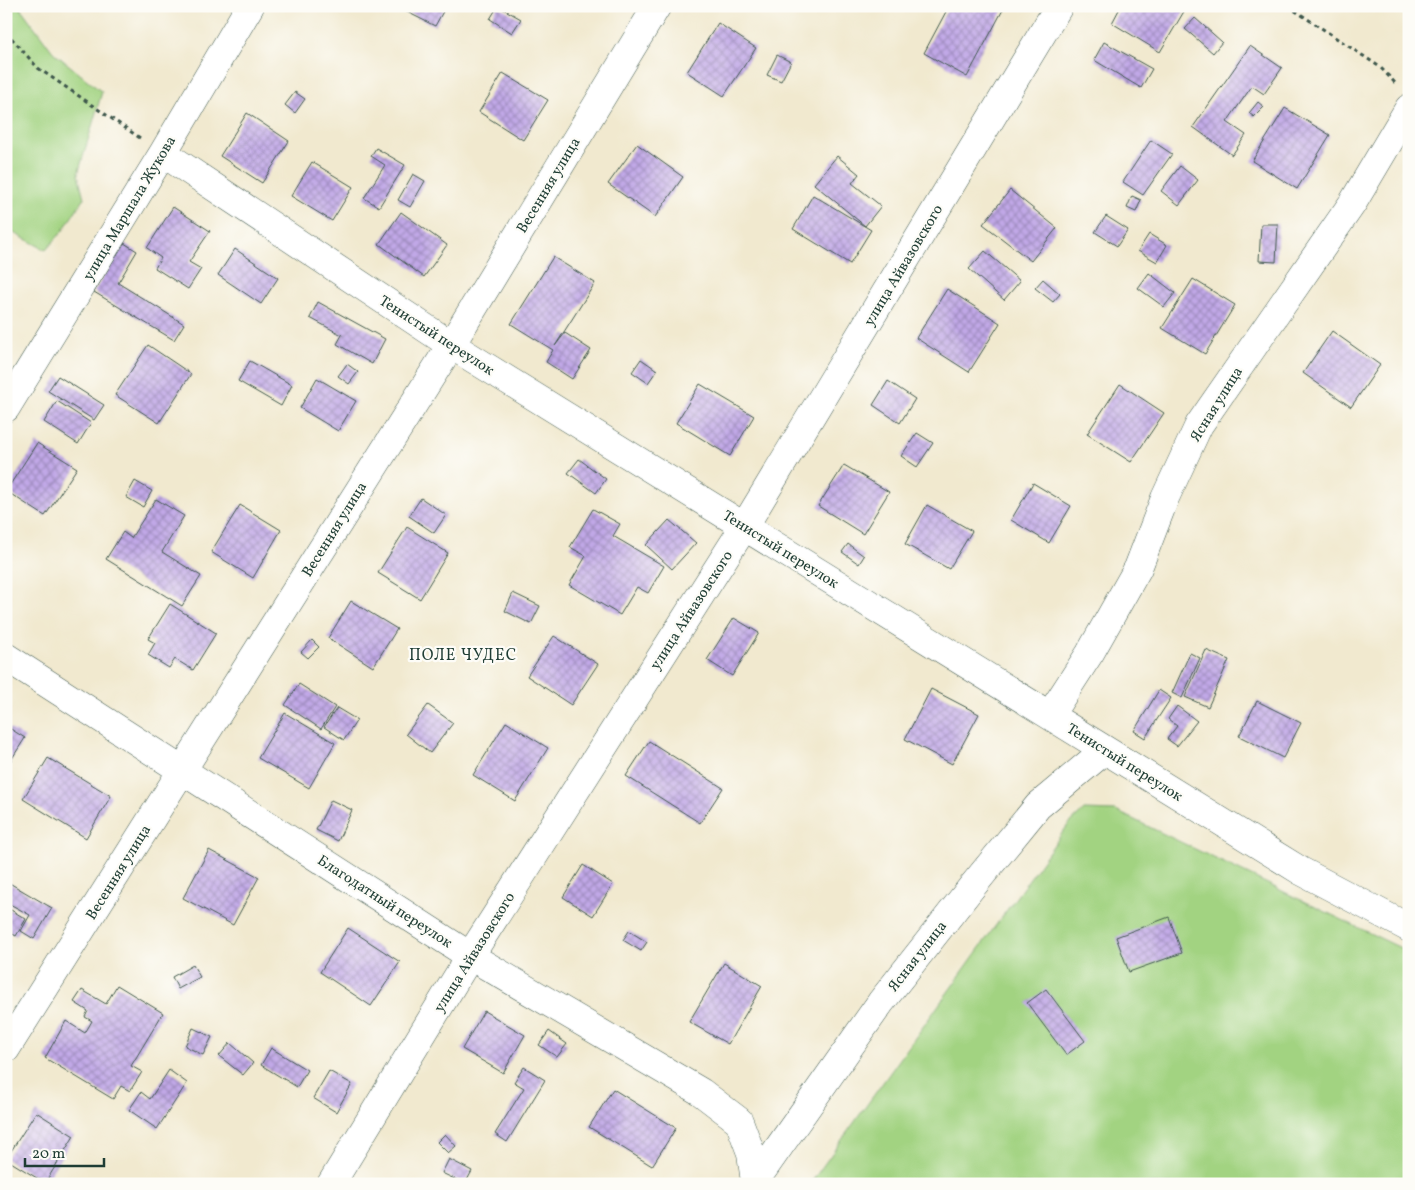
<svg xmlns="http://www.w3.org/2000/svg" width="1415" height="1190" font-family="Vollkorn,serif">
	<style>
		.grass { fill: #a2d381; stroke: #60885a }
		.building { fill: url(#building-cross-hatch) }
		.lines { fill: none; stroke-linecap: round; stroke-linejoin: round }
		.minor-casing { stroke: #3e574b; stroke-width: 29 }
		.path { stroke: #3e574b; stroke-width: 3; stroke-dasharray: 4 4; stroke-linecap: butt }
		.minor { stroke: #fff; stroke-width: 28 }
		.labels { text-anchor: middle; stroke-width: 4.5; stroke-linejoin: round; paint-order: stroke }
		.street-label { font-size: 15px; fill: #1f3d34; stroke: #fdfcf7 }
		.neighbourhood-label { font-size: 16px; letter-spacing: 1px; fill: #1f3d34; stroke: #fdfcf7 }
	</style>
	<defs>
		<pattern id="building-cross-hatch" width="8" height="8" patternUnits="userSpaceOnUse" patternTransform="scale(1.25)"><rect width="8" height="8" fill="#c1a8e7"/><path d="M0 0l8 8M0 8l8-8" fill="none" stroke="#9c8abc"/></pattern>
	</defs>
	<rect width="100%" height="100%" fill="#fdfcf7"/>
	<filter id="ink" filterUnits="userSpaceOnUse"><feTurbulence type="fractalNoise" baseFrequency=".02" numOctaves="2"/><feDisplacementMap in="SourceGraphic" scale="10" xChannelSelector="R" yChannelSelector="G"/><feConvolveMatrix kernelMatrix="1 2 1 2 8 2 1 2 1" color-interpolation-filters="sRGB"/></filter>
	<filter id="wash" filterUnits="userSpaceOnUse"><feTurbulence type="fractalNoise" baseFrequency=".0096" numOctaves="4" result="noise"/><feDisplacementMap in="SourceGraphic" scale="20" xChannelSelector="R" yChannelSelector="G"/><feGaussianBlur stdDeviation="1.12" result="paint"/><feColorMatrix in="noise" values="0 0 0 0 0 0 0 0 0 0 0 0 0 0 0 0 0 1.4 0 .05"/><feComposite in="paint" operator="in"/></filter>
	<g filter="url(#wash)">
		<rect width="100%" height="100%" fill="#f1e9cf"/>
		<path class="grass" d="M 6,6 L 19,6 L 53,52 L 102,92 L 78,174 L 84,198 L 62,232 L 46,250 L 6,229 Z
			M 1084,810 L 1116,811 L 1409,952 L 1409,1184 L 810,1184 L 1068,825 Z"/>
		<g id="blocks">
			<path class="building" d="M 410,6 L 446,6 L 435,26 L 407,12 Z
				M 498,6 L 521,19 L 512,33 L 490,19 Z
				M 949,6 L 1005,6 L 967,77 L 924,53 Z
				M 1121,6 L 1183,6 L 1186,8 L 1160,52 L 1112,23 Z
				M 1195,18 L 1222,42 L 1213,53 L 1185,29 Z
				M 718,23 L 756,48 L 724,96 L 687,72 Z
				M 1104,42 L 1152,69 L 1141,88 L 1094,60 Z
				M 1250,46 L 1282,68 L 1264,94 L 1252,86 L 1227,122 L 1246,135 L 1232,155 L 1193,127 Z
				M 777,55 L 791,62 L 781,81 L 767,75 Z
				M 503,73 L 548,100 L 523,140 L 479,112 Z
				M 295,92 L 305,99 L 295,113 L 285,105 Z
				M 1258,102 L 1264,107 L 1254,117 L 1249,113 Z
				M 1285,108 L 1330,135 L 1297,189 L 1252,161 Z
				M 247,113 L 289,141 L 262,183 L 220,156 Z
				M 1151,140 L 1172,154 L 1143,195 L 1123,182 Z
				M 637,144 L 683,177 L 655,217 L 608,184 Z
				M 376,148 L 405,165 L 379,207 L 364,198 L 385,165 L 371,156 Z
				M 837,156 L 859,174 L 852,183 L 881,206 L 865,226 L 814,184 Z
				M 312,162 L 353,187 L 332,221 L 291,196 Z
				M 1180,166 L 1198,180 L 1179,205 L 1161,191 Z
				M 413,174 L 425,181 L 410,207 L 398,200 Z
				M 1010,190 L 1057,228 L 1031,261 L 983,224 Z
				M 813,195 L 871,230 L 850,264 L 793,229 Z
				M 1132,196 L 1141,200 L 1136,212 L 1127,208 Z
				M 173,207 L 210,231 L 189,262 L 201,269 L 188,289 L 155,268 L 161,258 L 147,248 Z
				M 401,212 L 447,245 L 424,277 L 379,244 Z
				M 1106,216 L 1128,230 L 1117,246 L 1095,232 Z
				M 1261,224 L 1278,224 L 1276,262 L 1259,261 Z
				M 1149,234 L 1167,245 L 1157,262 L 1138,251 Z
				M 124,243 L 137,251 L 118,283 L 184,324 L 174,340 L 94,292 Z
				M 235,249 L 278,278 L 261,304 L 218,275 Z
				M 985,251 L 1020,281 L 1004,300 L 969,269 Z
				M 553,257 L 595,283 L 555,346 L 565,333 L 591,350 L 572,379 L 546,362 L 553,350 L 511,324 Z
				M 1149,273 L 1175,293 L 1164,307 L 1138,288 Z
				M 1043,279 L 1060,294 L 1053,302 L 1035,288 Z
				M 1193,279 L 1235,305 L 1205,354 L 1162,328 Z
				M 947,289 L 1000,323 L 969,372 L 916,338 Z
				M 318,302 L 385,339 L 372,364 L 337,344 L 342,335 L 310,318 Z
				M 1332,331 L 1380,365 L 1351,407 L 1303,373 Z
				M 148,345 L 191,374 L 159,423 L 115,395 Z
				M 641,359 L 657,370 L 648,383 L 632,372 Z
				M 250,361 L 292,385 L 281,406 L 238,381 Z
				M 347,364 L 358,372 L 349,384 L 338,376 Z
				M 58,376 L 104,405 L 94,420 L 48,391 Z
				M 317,378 L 356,401 L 338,431 L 300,408 Z
				M 888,381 L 915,399 L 900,423 L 873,405 Z
				M 700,384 L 754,416 L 730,456 L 676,423 Z
				M 1120,384 L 1164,413 L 1131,462 L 1087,434 Z
				M 57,401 L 91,423 L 78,444 L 44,422 Z
				M 917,433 L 933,443 L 917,467 L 901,456 Z
				M 37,443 L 77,468 L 45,516 L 6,491 Z
				M 579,459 L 606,479 L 596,493 L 568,473 Z
				M 844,465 L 889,492 L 863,534 L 818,506 Z
				M 135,481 L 152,491 L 143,507 L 126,497 Z
				M 1033,483 L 1071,506 L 1049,543 L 1011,520 Z
				M 421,498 L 446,515 L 434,533 L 409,516 Z
				M 156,499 L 184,516 L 162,552 L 201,576 L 182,606 L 106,559 L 123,532 L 131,538 Z
				M 240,505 L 281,530 L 253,578 L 211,552 Z
				M 927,505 L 972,531 L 949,569 L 905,544 Z
				M 593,509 L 620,524 L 613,536 L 664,566 L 648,593 L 637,587 L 620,615 L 569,585 L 586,556 L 570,547 Z
				M 669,520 L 696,543 L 672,569 L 646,545 Z
				M 407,527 L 448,553 L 420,599 L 378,573 Z
				M 848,544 L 864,556 L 859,564 L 842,552 Z
				M 513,593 L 540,606 L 531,624 L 505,611 Z
				M 351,601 L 397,629 L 373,667 L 328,638 Z
				M 170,604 L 216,633 L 193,670 L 175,659 L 169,668 L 148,655 L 155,643 L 148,639 Z
				M 734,618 L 759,633 L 732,676 L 707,660 Z
				M 554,636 L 598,664 L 571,705 L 527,676 Z
				M 312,640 L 319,647 L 308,658 L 301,652 Z
				M 1206,650 L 1229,660 L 1208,707 L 1185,697 Z
				M 1190,653 L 1200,658 L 1182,698 L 1172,693 Z
				M 299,684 L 335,707 L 321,729 L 285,705 Z
				M 931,689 L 979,714 L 952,764 L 905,739 Z
				M 1159,690 L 1171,698 L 1145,738 L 1134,731 Z
				M 1257,701 L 1301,723 L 1283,758 L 1239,736 Z
				M 428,705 L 453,723 L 430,753 L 406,734 Z
				M 1177,706 L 1197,721 L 1177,746 L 1167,739 L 1177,726 L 1168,719 Z
				M 337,708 L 357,720 L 344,740 L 324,727 Z
				M 285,713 L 335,743 L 309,788 L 258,758 Z
				M 506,722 L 548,748 L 515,801 L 473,775 Z
				M 6,726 L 25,738 L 6,768 Z
				M 649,741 L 723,788 L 700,823 L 626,776 Z
				M 48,758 L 111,796 L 86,838 L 23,799 Z
				M 331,800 L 352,810 L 338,841 L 316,830 Z
				M 209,850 L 259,877 L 233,925 L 183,898 Z
				M 583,865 L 613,884 L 593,916 L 563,897 Z
				M 6,881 L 52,908 L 34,939 L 21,931 L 30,915 L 6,902 Z
				M 6,907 L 26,919 L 16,936 L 6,930 Z
				M 1169,917 L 1182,953 L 1129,972 L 1116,937 Z
				M 348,928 L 400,962 L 371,1006 L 320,972 Z
				M 629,931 L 647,942 L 641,951 L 623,940 Z
				M 724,963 L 762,986 L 728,1044 L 689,1022 Z
				M 193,965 L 200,977 L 178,989 L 172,977 Z
				M 117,985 L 163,1013 L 131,1066 L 142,1072 L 130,1091 L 121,1086 L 113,1099 L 45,1058 L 66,1021 L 85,1033 L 92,1021 L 85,1017 L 88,1011 L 74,1002 L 82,990 L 106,1004 Z
				M 1046,989 L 1085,1041 L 1066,1055 L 1027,1003 Z
				M 484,1011 L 525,1035 L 503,1073 L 462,1049 Z
				M 193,1028 L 212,1037 L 203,1055 L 185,1046 Z
				M 549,1031 L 567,1044 L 557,1057 L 539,1045 Z
				M 230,1043 L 253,1063 L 243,1075 L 219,1056 Z
				M 271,1048 L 307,1070 L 297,1087 L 261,1065 Z
				M 524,1067 L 545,1080 L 507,1142 L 495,1134 L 524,1088 L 514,1082 Z
				M 169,1070 L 187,1083 L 157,1129 L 129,1110 L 141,1092 L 150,1099 Z
				M 329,1071 L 352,1084 L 336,1112 L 313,1098 Z
				M 613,1089 L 676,1128 L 652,1166 L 589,1127 Z
				M 36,1112 L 74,1136 L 45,1183 L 6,1159 Z
				M 445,1134 L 456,1146 L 448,1153 L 437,1142 Z
				M 449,1159 L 472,1171 L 465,1184 L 442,1173 Z"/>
		</g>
	</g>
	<g filter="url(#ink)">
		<use href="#blocks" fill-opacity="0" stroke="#3e574b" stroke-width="1"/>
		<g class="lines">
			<g class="minor-casing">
				<path id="minor" d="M 163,153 L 451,345 L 1301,871 L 1409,928
					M 6,408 L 163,153 L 250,6
					M 6,657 L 470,956 L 701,1092 L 739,1121 L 751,1153 L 755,1182
					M 1050,715 L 1090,653 L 1138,568 L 1165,498 L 1199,425 L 1352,204 L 1409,108
					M 6,1049 L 451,345 L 657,6
					M 331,1184 L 470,956 L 744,527 L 1059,6
					M 753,1184 L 881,1002 L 971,888 L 1038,806 L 1105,750"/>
			</g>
			<path class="path" d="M 1288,6 L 1380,67 L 1397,85
				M 6,32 L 38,68 L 140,138"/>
			<use href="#minor" class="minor"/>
		</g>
	</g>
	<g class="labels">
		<g class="street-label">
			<text transform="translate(548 185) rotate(-59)" y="5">Весенняя улица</text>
			<text transform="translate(129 208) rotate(-59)" y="5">улица Маршала Жукова</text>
			<text transform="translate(903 265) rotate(-59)" y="5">улица Айвазовского</text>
			<text transform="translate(437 335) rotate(33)" y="5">Тенистый переулок</text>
			<text transform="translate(1216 404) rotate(-58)" y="5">Ясная улица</text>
			<text transform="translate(334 529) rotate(-58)" y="5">Весенняя улица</text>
			<text transform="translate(781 549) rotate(32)" y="5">Тенистый переулок</text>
			<text transform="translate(691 610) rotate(-57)" y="5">улица Айвазовского</text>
			<text transform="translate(1125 762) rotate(32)" y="5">Тенистый переулок</text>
			<text transform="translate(118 872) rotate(-58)" y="5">Весенняя улица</text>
			<text transform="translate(385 901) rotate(33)" y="5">Благодатный переулок</text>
			<text transform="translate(474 952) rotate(-58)" y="5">улица Айвазовского</text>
			<text transform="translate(917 956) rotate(-52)" y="5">Ясная улица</text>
		</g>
		<g class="neighbourhood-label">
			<text x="463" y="660">ПОЛЕ ЧУДЕС</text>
		</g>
	</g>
	<rect width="1415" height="1190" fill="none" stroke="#fdfcf7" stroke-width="25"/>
	<path d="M25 1158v8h79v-8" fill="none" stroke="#1f3d34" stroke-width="2.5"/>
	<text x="32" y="1158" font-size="15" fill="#1f3d34" stroke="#fdfcf7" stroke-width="4" paint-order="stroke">20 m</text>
</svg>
